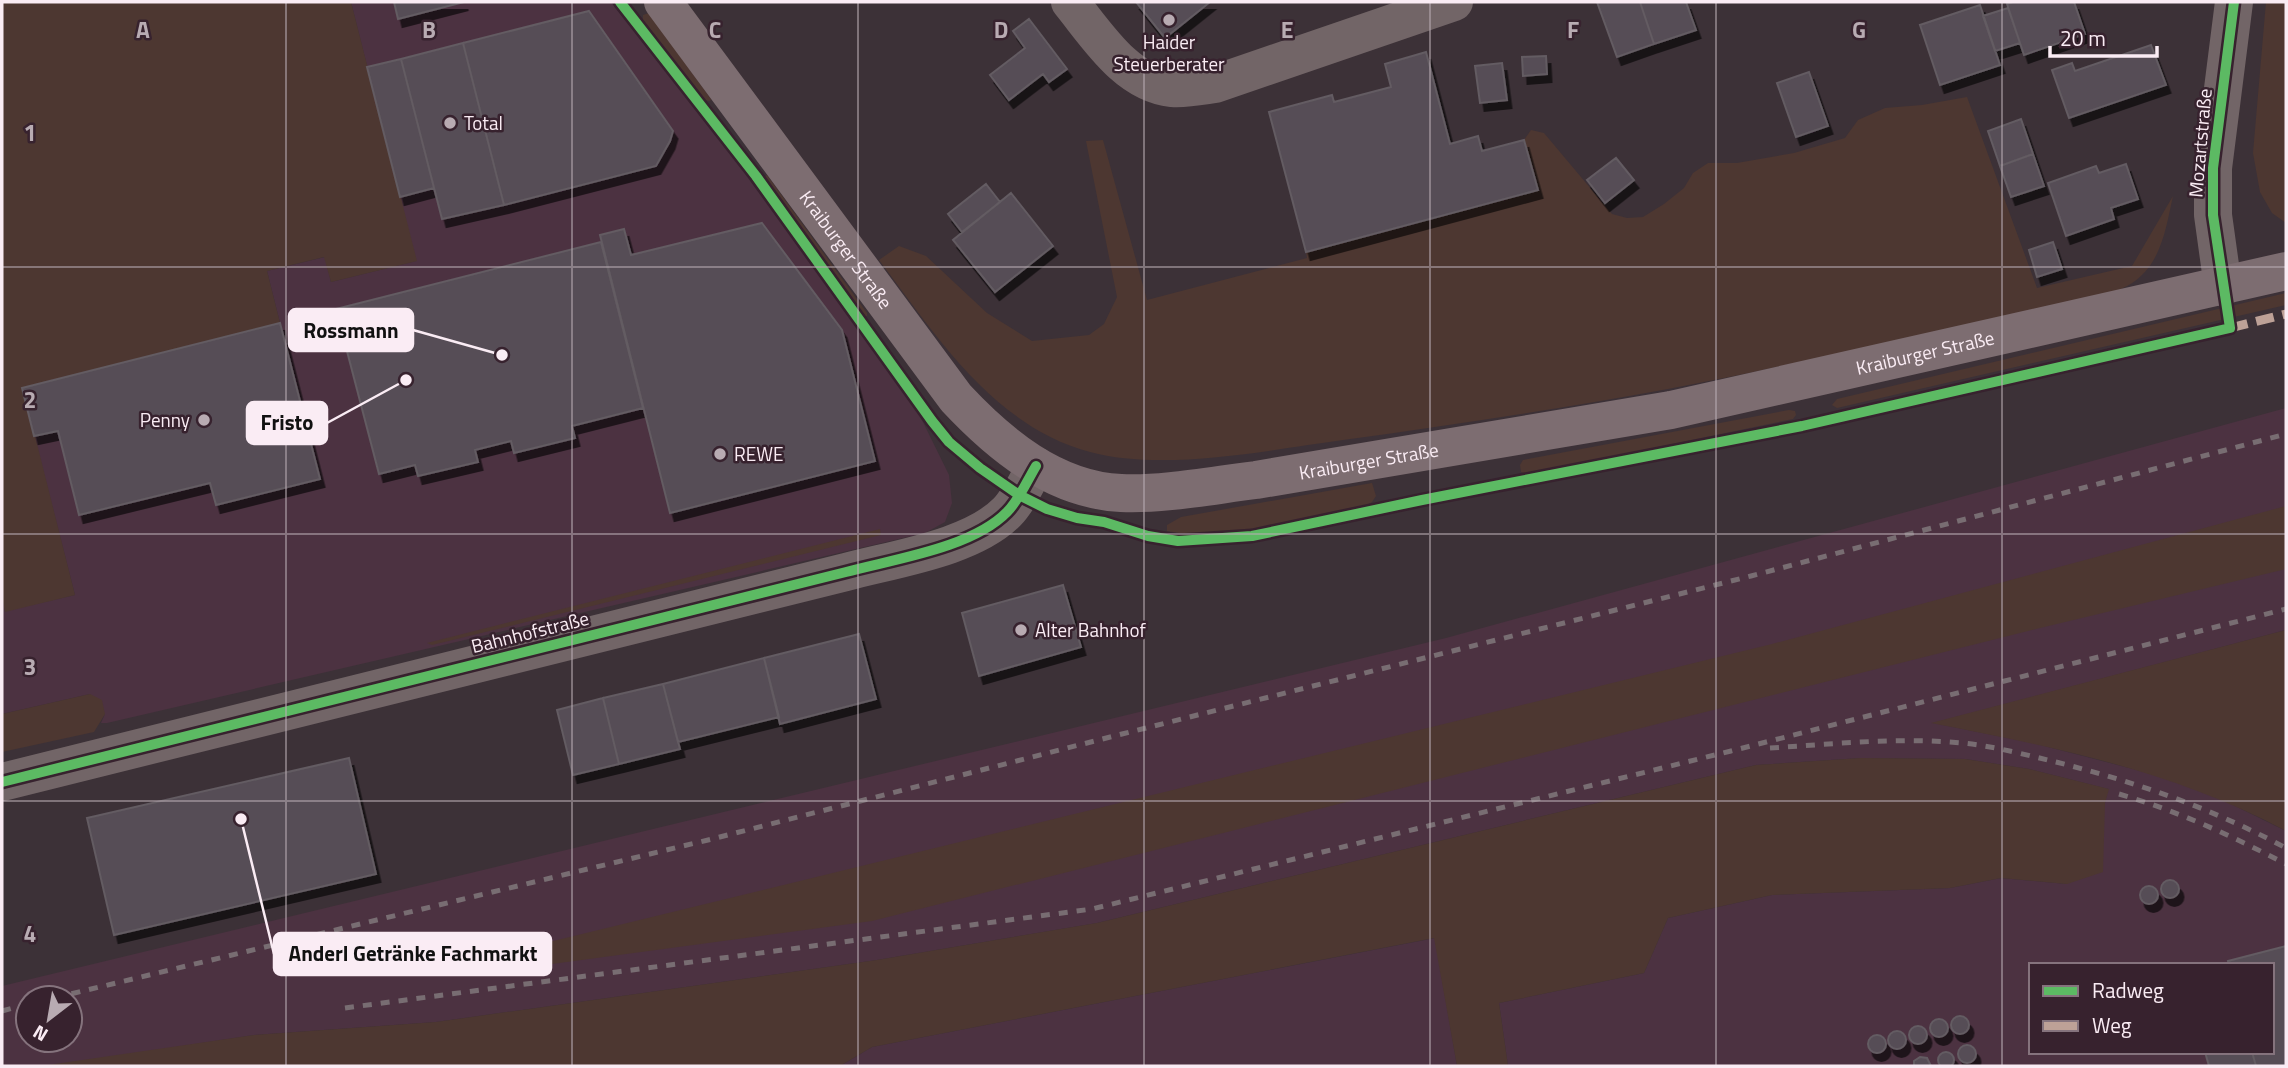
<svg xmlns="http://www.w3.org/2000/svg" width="2288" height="1068" font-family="'Titillium Web',sans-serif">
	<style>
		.built { fill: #4c3241; fill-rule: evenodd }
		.green { fill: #4d3731 }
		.building { fill: #564e56; stroke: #635b62; stroke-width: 2; filter: url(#shadow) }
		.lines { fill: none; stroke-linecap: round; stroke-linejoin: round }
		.minor { stroke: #726567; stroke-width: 38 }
		.major { stroke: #7d6d71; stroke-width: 38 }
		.rail { stroke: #786d72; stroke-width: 5; stroke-dasharray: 9 9; stroke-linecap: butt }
		.quiet { stroke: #bda197; stroke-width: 9; stroke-dasharray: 18 9; stroke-linecap: butt }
		.cycleway-casing { stroke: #37222e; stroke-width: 15 }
		.cycleway { stroke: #5cba63; stroke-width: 10 }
		.grid { fill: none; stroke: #b8abb2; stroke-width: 2; stroke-opacity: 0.55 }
		.poi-dot { fill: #b8abb2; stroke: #37222e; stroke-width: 2.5 }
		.labels { text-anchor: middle; stroke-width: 5; stroke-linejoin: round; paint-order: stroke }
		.poi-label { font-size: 19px; fill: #faecf4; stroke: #37222e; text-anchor: start }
		.street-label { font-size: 19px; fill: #faecf4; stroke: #37222e }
		.grid-label { font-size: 23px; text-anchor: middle; font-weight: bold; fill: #b8abb2; stroke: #37222e; stroke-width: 5; stroke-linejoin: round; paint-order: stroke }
		.leader { fill: none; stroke: #faecf4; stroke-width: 2.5 }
		.callout-dot { fill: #faecf4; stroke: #37222e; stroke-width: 2.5 }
		.callout { fill: #faecf4; stroke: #faecf4; stroke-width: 2.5 }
		.callout-label { font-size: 21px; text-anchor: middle; font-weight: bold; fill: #111 }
	</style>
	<defs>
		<filter id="shadow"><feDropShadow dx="4.5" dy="8" stdDeviation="0" flood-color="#0009"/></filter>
	</defs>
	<rect width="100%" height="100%" fill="#3c3137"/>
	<path class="built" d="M 351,2 L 611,2 L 743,171 L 917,410 L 949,475 L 952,503 L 945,522 L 925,533 L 107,723 L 101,723 L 105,714 L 90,694 L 2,714 L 2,597 L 5,611 L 75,595 L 22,388 L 280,323 L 267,271 L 325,257 L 331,282 L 416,261 Z
		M 2286,408 L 2286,630 L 1933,723 L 2033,743 L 2164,777 L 2219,798 L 2286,831 L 2286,1066 L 1508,1066 L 1499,1003 L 1644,973 L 1668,918 L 1772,895 L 1950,888 L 2001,878 L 2067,884 L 2105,803 L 2108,789 L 2029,769 L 1965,759 L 1861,758 L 1756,765 L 1097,923 L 877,960 L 436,1022 L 254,1035 L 53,1066 L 2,1066 L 2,986 L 1446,638 ZM 2031,965 L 2272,965 L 2272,1052 L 2031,1052 ZM 28,998 L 70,998 L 70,1040 L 28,1040 Z
		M 1435,938 L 1457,1066 L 840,1066 L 872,1047 Z"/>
	<path class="green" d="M 2,2 L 351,2 L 417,261 L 331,282 L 324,257 L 267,271 L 280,323 L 23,388 L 75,595 L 5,612 L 2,597 Z
		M 2266,2 L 2286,2 L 2286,223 L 2272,213 L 2260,192 L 2253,153 Z
		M 649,13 L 711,99 L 710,101 L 704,100 L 643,21 L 643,15 Z
		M 1967,97 L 2037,288 L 2132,266 L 2173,196 C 2166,227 2162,261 2135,281 C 2116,295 2090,298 2067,304 C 2019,315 1972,325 1924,335 C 1839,353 1754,373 1668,389 C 1560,409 1452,425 1343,440 C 1268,450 1164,472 1090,452 C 993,426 936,335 879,260 L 899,246 L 926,256 L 987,313 L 1032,341 L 1089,335 L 1104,324 L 1117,297 L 1086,141 L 1103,140 L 1147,300 L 1307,258 L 1306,252 L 1537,191 L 1524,140 L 1531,130 L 1544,133 L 1612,214 L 1627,218 L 1643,217 L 1664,204 L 1684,188 L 1693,173 L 1708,163 L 1737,163 L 1794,153 L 1845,138 L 1858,120 L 1885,108 L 1922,105 Z
		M 767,175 L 867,313 L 867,316 L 863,316 L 764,177 Z
		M 2286,293 L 2286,305 L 1837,408 L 1832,405 L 1837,399 Z
		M 1789,410 L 1795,411 L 1796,415 L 1793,419 L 1527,474 L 1521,472 L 1520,465 L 1523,460 Z
		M 1372,483 L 1376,496 L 1372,502 L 1363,507 C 1307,518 1223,542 1167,531 L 1167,525 L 1181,517 Z
		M 2286,506 L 2286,569 L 2036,629 L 872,921 L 537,966 L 496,955 L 1772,644 Z
		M 880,529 L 881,535 L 432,645 L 427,643 Z
		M 2286,630 L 2286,831 C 2174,771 2055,747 1931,723 Z
		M 90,694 L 102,700 L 105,714 L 94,732 L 2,752 L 2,714 Z
		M 1861,758 L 1965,759 L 2029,769 L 2109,789 L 2105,803 L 2103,872 L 2067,884 L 2001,878 L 1950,888 L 1772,895 L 1668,918 L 1644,973 L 1499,1003 L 1508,1066 L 1457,1066 L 1434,938 L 872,1047 L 840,1066 L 41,1066 L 254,1035 L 436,1022 L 877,960 L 1097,923 L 1756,765 Z"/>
	<path class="building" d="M 394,2 L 464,2 L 398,19 Z
		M 1136,2 L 1210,2 L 1165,38 Z
		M 1597,2 L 1640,2 L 1654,44 L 1617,57 Z
		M 1640,2 L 1686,2 L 1696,30 L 1654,44 Z
		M 2013,2 L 2074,2 L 2085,34 L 2024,55 L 2007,4 Z
		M 1980,5 L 2000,65 L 1940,85 L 1920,25 Z
		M 2008,8 L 2020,43 L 1995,51 L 1983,16 Z
		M 589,11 L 673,131 L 670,141 L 656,166 L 504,205 L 463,43 Z
		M 1029,19 L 1067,69 L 1049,82 L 1043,74 L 1009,100 L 990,75 L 1025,48 L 1013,31 Z
		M 463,43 L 504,205 L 442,219 L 401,59 Z
		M 2151,45 L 2166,85 L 2069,118 L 2052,70 L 2072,63 L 2075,71 Z
		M 1426,52 L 1450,144 L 1478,136 L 1482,151 L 1524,140 L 1538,190 L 1306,252 L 1269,112 L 1332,95 L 1334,102 L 1391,87 L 1385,64 Z
		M 1546,56 L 1547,74 L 1523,76 L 1522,57 Z
		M 401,59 L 434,188 L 400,197 L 367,67 Z
		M 1502,63 L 1507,100 L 1480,103 L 1475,66 Z
		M 1809,72 L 1828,126 L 1796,137 L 1777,83 Z
		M 2021,119 L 2033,154 L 2000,166 L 1988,131 Z
		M 2033,154 L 2044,186 L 2011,197 L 2000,166 Z
		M 1616,158 L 1634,180 L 1605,203 L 1587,180 Z
		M 2126,164 L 2138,199 L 2111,208 L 2114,219 L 2066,236 L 2048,183 L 2096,166 L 2099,173 Z
		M 986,184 L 1000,202 L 962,232 L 948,214 Z
		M 1011,193 L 1053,246 L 995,292 L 953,240 Z
		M 762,223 L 842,330 L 875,461 L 670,513 L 600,235 L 624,229 L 631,255 Z
		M 601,242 L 643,408 L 572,426 L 575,438 L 514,453 L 511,441 L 475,450 L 478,462 L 418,476 L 415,465 L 379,474 L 336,309 Z
		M 2053,242 L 2062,269 L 2037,277 L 2029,250 Z
		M 280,323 L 320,479 L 216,505 L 210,483 L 79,515 L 58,431 L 34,436 L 22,388 Z
		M 1063,585 L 1081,647 L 979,676 L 962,613 Z
		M 859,634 L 876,699 L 780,724 L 764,658 Z
		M 764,658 L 779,717 L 678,742 L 663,684 Z
		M 663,684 L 680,749 L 619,764 L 603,698 Z
		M 603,698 L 619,764 L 573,775 L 557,710 Z
		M 349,758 L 376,874 L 114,935 L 87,818 Z
		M2161 889a9 9 0 1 1 18 0a9 9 0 1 1-18 0Z
		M2140 895a9 9 0 1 1 18 0a9 9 0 1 1-18 0Z
		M 2286,946 L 2286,1066 L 2256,1066 L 2252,1052 L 2272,1052 L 2272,965 L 2229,965 L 2228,961 Z
		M1951 1025a9 9 0 1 1 18 0a9 9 0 1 1-18 0Z
		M1930 1028a9 9 0 1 1 18 0a9 9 0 1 1-18 0Z
		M1909 1035a9 9 0 1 1 18 0a9 9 0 1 1-18 0Z
		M1888 1040a9 9 0 1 1 18 0a9 9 0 1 1-18 0Z
		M1868 1044a9 9 0 1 1 18 0a9 9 0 1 1-18 0Z
		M1958 1054a9 9 0 1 1 18 0a9 9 0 1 1-18 0Z
		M1938 1060a8 8 0 1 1 16 0a8 8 0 1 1-16 0Z
		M 2205,1052 L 2252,1052 L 2256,1066 L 2209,1066 Z
		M 1920,1057 L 1927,1058 L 1931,1066 L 1914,1066 L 1914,1061 Z"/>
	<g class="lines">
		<path class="minor" d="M 1070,2 C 1097,35 1126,83 1172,88 C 1187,89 1201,86 1215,84 L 1454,2
			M 2223,287 L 2213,215 L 2213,168 L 2234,2
			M 2,782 L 846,572 C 894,559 972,548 1007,512 C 1019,500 1027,481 1036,466"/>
		<path class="major" id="s1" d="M 663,2 L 956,398 C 999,444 1054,490 1121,493 C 1163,495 1214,485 1256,480 L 1671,410 L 2286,271"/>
		<path class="rail" d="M 1770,748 C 1834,744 1898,737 1962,743 C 1994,746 2026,755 2056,762 C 2139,783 2211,808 2286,848
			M 2119,794 C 2178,811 2232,836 2286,864
			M 54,998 L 712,839 L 1122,734 L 1751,576 L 2286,434
			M 345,1008 L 1092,909 L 1731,751 L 2286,609
			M 2,1011 L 28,1004"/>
		<path class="quiet" d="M 2230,328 L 2286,314"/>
		<g class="cycleway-casing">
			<path id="cycleway" d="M 620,2 L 756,176 L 932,421 L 949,442 L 980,468 L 1019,495 L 1047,509 L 1077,518 L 1104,522 L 1148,536 L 1178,541 L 1252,536 L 1422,500 L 1802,426 L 2230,328 L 2213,215 L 2213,168 L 2234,2
				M 2,782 L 846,572 C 894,559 972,548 1007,512 C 1019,500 1027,481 1036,466"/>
		</g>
		<use href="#cycleway" class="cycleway"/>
	</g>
	<path class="grid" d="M 286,2 L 286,1066M 572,2 L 572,1066M 858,2 L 858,1066M 1144,2 L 1144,1066M 1430,2 L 1430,1066M 1716,2 L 1716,1066M 2002,2 L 2002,1066M 2,267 L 2286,267M 2,534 L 2286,534M 2,801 L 2286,801"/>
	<g class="poi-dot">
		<circle cx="1169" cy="20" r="7"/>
		<circle cx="450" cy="123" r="7"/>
		<circle cx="204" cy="420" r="7"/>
		<circle cx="720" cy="454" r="7"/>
		<circle cx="1021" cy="630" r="7"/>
	</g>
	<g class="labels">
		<g class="poi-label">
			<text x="1169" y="49" text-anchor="middle">Haider<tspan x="1169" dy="22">Steuerberater</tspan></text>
			<text x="464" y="130">Total</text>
			<text x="190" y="427" text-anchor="end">Penny</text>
			<text x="734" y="461">REWE</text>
			<text x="1035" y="637">Alter Bahnhof</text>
		</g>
		<g class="street-label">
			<text transform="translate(2200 143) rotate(-85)" y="7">Mozartstraße</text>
			<text dy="7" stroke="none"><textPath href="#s1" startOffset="308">Kraiburger Straße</textPath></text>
			<text dy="7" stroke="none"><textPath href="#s1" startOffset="1505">Kraiburger Straße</textPath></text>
			<text dy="7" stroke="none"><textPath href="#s1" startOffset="938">Kraiburger Straße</textPath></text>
			<text transform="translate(530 632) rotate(-14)" y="7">Bahnhofstraße</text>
		</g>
	</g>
	<g class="grid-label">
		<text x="143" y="38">A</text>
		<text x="429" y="38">B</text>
		<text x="715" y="38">C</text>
		<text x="1001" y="38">D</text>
		<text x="1287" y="38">E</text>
		<text x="1573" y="38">F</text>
		<text x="1859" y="38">G</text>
		<text x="30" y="141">1</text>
		<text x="30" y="408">2</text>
		<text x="30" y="675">3</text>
		<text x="30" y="942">4</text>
	</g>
	<path class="leader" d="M502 355L413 330M406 380L327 423M241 819L274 954"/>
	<g class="callout-dot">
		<circle cx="502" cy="355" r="7"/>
		<circle cx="406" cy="380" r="7"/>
		<circle cx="241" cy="819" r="7"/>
	</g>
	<g class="callout">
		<rect x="289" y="309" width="124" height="42" rx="7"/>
		<rect x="247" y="402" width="80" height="42" rx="7"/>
		<rect x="274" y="933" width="277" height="42" rx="7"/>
	</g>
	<g class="callout-label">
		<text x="351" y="338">Rossmann</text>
		<text x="287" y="430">Fristo</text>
		<text x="413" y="961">Anderl Getränke Fachmarkt</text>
	</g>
	<rect width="2288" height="1068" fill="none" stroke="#faecf4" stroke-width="7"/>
	<rect x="2029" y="963" width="245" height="91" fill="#37222e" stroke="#85737d" stroke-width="2"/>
	<rect x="2043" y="986" width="35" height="10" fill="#5cba63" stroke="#85737d" stroke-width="2"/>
	<text x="2092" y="998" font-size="21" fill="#faecf4">Radweg</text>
	<rect x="2043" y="1021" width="35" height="10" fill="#bda197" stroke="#85737d" stroke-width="2"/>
	<text x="2092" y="1033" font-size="21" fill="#faecf4">Weg</text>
	<g transform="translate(49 1019) rotate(211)"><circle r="33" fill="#37222e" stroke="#85737d" stroke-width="2"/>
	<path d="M0-5L12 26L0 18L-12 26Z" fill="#b8abb2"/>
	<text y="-10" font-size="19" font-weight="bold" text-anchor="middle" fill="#faecf4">N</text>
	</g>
	<path d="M2050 46v10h107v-10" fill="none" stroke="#faecf4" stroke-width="3.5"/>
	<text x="2060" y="46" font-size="21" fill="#faecf4" stroke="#37222e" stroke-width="5" paint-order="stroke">20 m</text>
</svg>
